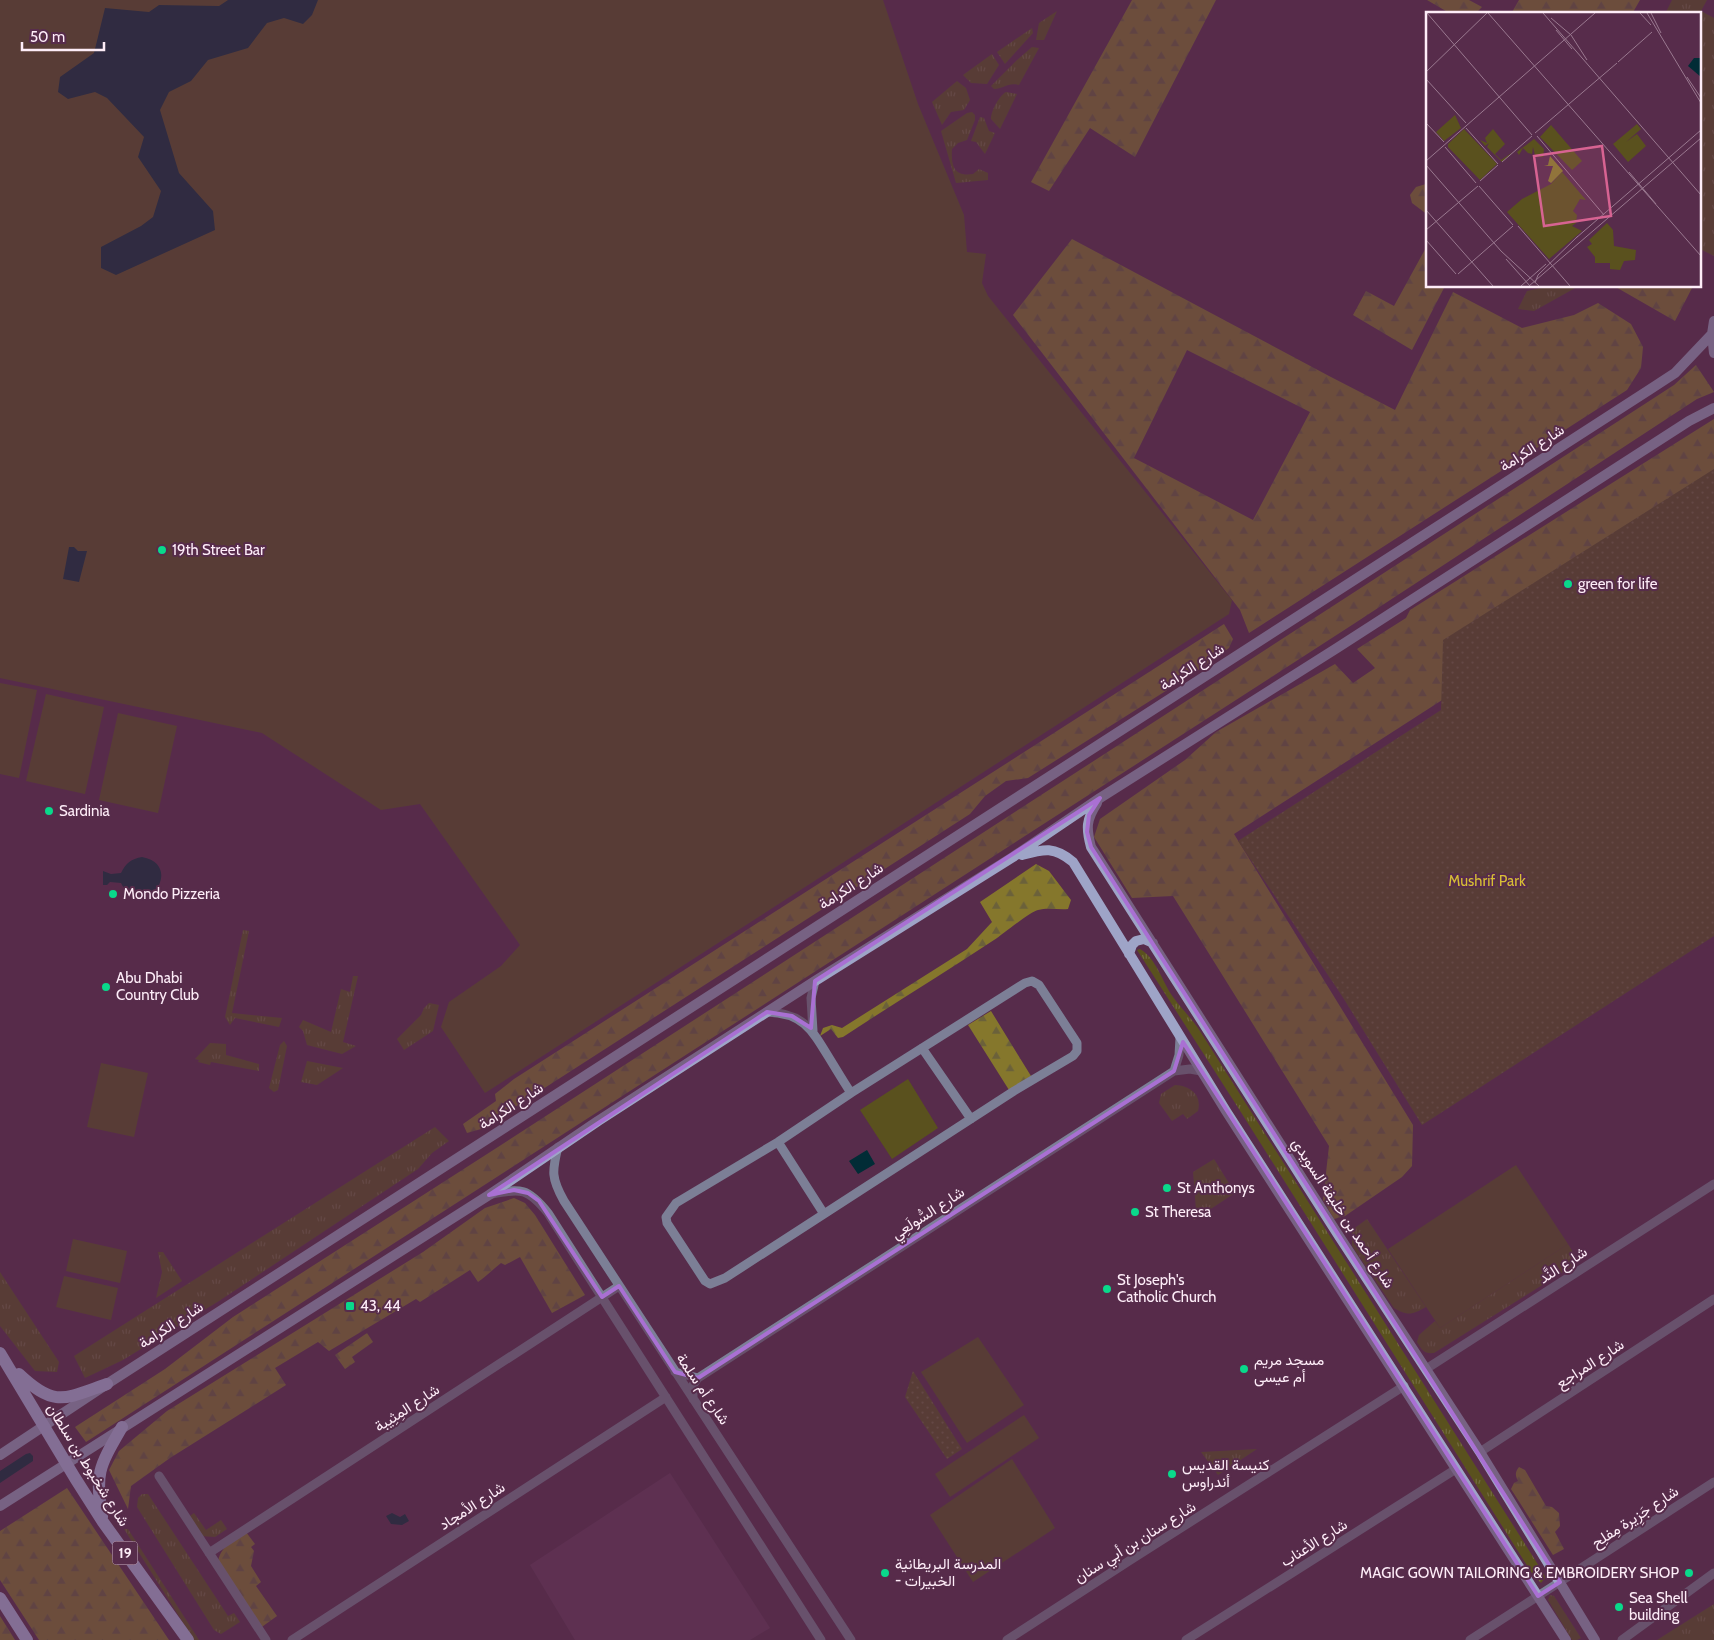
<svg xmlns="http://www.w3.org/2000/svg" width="1714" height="1640" font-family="Cabin,Vazirmatn,sans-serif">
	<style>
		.built { fill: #66375a }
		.grass { fill: url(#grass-tufts) }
		.forest { fill: url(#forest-firs); fill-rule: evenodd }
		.park { fill: url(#park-dots) }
		.garden { fill: #5a511e }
		.water { fill: #012c36 }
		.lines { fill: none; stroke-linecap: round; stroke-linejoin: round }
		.street { stroke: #7c7f96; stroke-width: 9 }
		.secondary { stroke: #9ea4c7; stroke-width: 10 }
		.primary { stroke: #b9bfee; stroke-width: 12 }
		.marked { fill: none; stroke: #a970d3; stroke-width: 4; stroke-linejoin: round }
		.poi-dot { fill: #09d98b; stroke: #572c4b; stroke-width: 2 }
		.labels { text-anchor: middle; stroke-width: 4; stroke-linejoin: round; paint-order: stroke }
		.shield { fill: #572c4b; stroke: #ccb3c4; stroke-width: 1 }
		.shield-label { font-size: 14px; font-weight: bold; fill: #feedf8 }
		.street-label { font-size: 15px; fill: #feedf8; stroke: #572c4b }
		.poi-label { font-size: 15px; fill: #feedf8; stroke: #572c4b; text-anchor: start }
		.park-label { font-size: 15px; fill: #d7be35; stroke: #572c4b }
		.inset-road { fill: none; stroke: #9a7990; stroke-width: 1 }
		.view { fill: #d76392; fill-opacity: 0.15; stroke: #d76392; stroke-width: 2.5 }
		.inset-edge { fill: none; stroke: #feedf8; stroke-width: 2.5 }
	</style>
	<defs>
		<pattern id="grass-tufts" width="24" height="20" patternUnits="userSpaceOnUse" patternTransform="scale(1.25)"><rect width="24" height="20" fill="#5a511e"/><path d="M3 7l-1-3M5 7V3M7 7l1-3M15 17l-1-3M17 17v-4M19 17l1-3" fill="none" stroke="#736a3f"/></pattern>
		<pattern id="forest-firs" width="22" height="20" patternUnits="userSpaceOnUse" patternTransform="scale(1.25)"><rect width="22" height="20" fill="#85772c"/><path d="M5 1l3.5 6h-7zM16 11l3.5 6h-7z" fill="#6b613a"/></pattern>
		<pattern id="park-dots" width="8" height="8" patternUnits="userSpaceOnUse" patternTransform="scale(1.25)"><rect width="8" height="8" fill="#5a511e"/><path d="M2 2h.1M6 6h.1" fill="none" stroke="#736a3f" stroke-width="1.8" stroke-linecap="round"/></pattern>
	</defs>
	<rect width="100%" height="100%" fill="#572c4b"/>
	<path class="built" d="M 670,1473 L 770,1628 L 750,1640 L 575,1640 L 530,1565 Z"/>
	<path class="grass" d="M 1672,0 L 1707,0 L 1701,11 L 1714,18 L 1714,256 L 1700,249 L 1700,14 L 1665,14 Z
		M 1057,11 L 1044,40 L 1036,40 L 1039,23 Z
		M 1032,28 L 1033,33 L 1005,64 L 997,52 Z
		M 1032,47 L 1039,48 L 1019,85 C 1008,82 1003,89 994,89 L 991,86 L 1017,60 Z
		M 992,54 L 999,65 L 987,84 L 971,83 L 963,75 Z
		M 957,81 L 966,88 L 970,100 L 964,110 L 951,112 L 942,125 L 932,102 Z
		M 1006,92 L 1017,94 L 1000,129 L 991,119 C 991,111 999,96 1006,92 Z
		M 972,112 L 975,115 L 975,120 L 967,140 L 958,143 L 952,149 C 951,166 954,177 973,174 L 979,169 L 988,173 L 988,180 L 956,183 L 941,131 L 967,113 Z
		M 980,117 L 984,118 L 989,131 L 995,133 L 985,154 L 976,142 L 971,141 Z
		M 1550,286 L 1577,287 L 1534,311 L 1518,309 L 1527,291 Z
		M 243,930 L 249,931 L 232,1013 L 282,1018 L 279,1027 L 235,1018 L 230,1025 L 225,1017 Z
		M 1140,949 C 1157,959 1162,982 1173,997 C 1181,1008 1190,1017 1198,1028 L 1544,1574 L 1545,1578 L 1541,1583 L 1533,1575 L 1237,1106 L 1137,950 Z
		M 353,976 L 358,976 L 343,1042 L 356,1046 L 342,1054 L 307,1045 L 303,1031 L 299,1027 L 303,1020 L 331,1032 L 341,989 L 350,992 Z
		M 429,1003 L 439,1005 L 433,1031 L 404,1050 L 397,1039 L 421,1015 L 424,1008 Z
		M 284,1041 L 287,1046 L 278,1090 L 274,1092 L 269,1088 L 280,1045 Z
		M 210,1043 L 226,1044 L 226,1055 L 259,1064 L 259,1071 L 211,1062 L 210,1065 L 198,1062 L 199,1060 L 195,1059 Z
		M 307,1061 L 343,1068 L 317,1085 L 301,1082 Z
		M 1175,1085 C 1191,1086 1202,1095 1198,1111 L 1187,1119 L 1183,1114 L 1172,1121 L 1159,1103 L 1161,1094 Z
		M 435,1127 L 449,1141 L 432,1153 L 418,1169 L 219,1301 L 123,1360 L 85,1378 L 74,1356 Z
		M 1214,1159 L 1235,1193 L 1194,1220 L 1190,1214 L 1196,1210 L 1193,1172 Z
		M 1367,1219 L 1426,1307 C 1412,1315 1408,1316 1394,1308 L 1352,1246 L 1352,1230 Z
		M 1568,1244 L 1579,1262 L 1434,1353 C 1424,1354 1422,1350 1417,1342 L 1419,1335 L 1435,1321 L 1440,1328 Z
		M 158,1252 L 163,1252 L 182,1281 L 156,1298 L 162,1272 Z
		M 0,1272 L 59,1362 L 57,1372 L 35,1371 L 0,1326 Z
		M 1257,1449 L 1218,1475 L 1201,1452 Z
		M 142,1494 L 148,1494 L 150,1497 L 228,1616 L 234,1613 L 240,1622 L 221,1634 L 214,1630 L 137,1507 L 138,1498 Z
		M 194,1513 L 206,1530 L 221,1520 L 227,1529 L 215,1537 L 200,1536 L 187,1518 Z
		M 124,1529 L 128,1529 L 199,1640 L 194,1640 Z
		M 1550,1595 L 1554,1596 L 1581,1638 L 1577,1640 L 1572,1640 L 1548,1600 Z
		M 1714,1604 L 1714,1640 L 1657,1640 Z"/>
	<path class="forest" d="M 1132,0 L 1216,0 L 1135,157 L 1090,128 L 1049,191 L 1031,182 Z
		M 1427,0 L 1469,0 L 1482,7 L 1475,14 L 1451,14 Z
		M 1519,0 L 1640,0 L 1632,14 L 1511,14 Z
		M 1426,184 L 1428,185 L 1428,215 L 1412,203 L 1410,195 L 1416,187 Z
		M 1072,239 L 1329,376 L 1395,410 L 1453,292 L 1522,328 L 1574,315 L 1598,303 L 1631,324 L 1643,347 L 1641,368 L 1627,390 L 1249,633 L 1240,610 L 1013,315 ZM 1187,350 L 1310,412 L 1253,520 L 1134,458 Z
		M 1428,244 L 1428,286 L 1445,286 L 1412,350 L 1353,315 L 1366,291 L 1394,306 Z
		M 1614,286 L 1693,286 L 1675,321 Z
		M 1696,365 L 1714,392 L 1697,399 L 1352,625 L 86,1442 L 75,1427 L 165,1369 L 233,1317 L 498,1147 L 1674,385 Z
		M 1714,419 L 1714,525 L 1234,834 L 1413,1125 L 1412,1166 L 1402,1177 L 1345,1216 L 1334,1219 L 1323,1200 L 1329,1146 L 1173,896 L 1132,898 L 1094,837 L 1100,819 L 1185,760 L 1216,732 L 1335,664 L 1353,683 L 1375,668 L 1357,649 L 1406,618 L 1410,610 Z
		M 1224,624 L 1233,639 L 1229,648 L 1191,675 L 1028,778 L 1006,781 L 985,796 L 970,814 L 481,1129 L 467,1133 L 463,1124 L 496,1101 L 495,1094 L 514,1079 Z
		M 1036,864 L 1049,871 L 1071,900 L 1068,909 C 1058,910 1048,907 1038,910 C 1031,911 1003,934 994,940 C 944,973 893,1004 843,1037 L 838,1038 L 831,1029 L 820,1036 L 823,1028 L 832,1025 L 842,1028 L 967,949 L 992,922 L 980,902 Z
		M 991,1011 L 1031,1076 L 1009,1090 L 968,1025 Z
		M 514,1198 L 525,1203 L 535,1215 L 585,1295 L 552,1313 L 520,1257 L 505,1265 L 501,1263 C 493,1269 487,1276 478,1282 L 470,1270 L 420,1302 L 416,1299 L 329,1351 L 318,1342 L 275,1368 L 286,1385 L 170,1458 L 131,1486 L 128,1509 L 109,1470 L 119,1451 L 167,1411 L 423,1252 L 485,1208 Z
		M 367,1333 L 373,1342 L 352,1357 L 355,1362 L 345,1369 L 335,1355 Z
		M 1519,1467 L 1525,1470 L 1546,1506 L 1552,1507 L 1559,1513 L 1560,1526 L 1555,1532 L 1564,1549 L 1553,1555 L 1511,1489 L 1514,1483 L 1518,1481 C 1515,1475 1515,1472 1519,1467 Z
		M 67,1488 L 169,1640 L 39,1640 L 0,1580 L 0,1531 Z
		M 246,1532 L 255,1544 L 251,1547 L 254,1551 L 251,1566 L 261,1582 L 256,1586 L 277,1616 L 259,1629 L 218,1565 C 218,1547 233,1542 246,1532 Z
		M 0,1616 L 15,1640 L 0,1640 Z"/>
	<path class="park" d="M 1714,469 L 1714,936 L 1422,1125 L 1342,996 L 1238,841 L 1441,710 L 1443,640 Z
		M 913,1371 L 962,1449 L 947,1459 L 905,1397 Z"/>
	<path class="garden" d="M 0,0 L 883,0 L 918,104 L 964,215 L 967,252 L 986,254 L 982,283 L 988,296 L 1232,600 L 1229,614 L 485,1093 L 441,1027 L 449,1002 L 501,966 L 520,945 L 420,804 L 381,810 L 262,733 L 0,678 Z
		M 0,683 L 37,690 L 19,778 L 0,774 Z
		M 46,694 L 104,707 L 85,794 L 26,781 Z
		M 118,713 L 177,726 L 158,813 L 99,800 Z
		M 101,1063 L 148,1073 L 134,1137 L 87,1127 Z
		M 908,1079 L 938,1128 L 892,1159 L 860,1110 Z
		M 1516,1165 L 1568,1244 L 1440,1328 L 1388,1249 Z
		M 73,1239 L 127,1251 L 120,1283 L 66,1271 Z
		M 64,1276 L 118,1288 L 111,1320 L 56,1307 Z
		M 978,1337 L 1024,1405 L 967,1443 L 921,1372 Z
		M 1024,1415 L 1039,1438 L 950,1497 L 935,1474 Z
		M 1012,1459 L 1055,1528 L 973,1582 L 930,1515 Z"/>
	<path class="water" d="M 228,0 L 318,0 L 312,15 L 303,24 L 284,18 L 267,23 L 248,48 L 208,60 L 191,81 L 169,92 L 160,110 L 179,173 L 213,211 L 215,230 L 116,275 L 101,268 L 101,247 L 141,226 L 153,217 L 161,191 L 138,157 L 144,137 L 107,98 L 95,92 L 68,99 L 58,92 L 60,77 L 94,53 L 105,8 L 149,12 L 159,5 L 219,6 Z
		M 69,547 L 74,547 L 78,551 L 87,551 L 79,582 L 63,579 Z
		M 142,857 C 187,865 142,927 121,883 L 110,882 L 107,885 L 103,885 L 103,871 L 111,874 L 121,873 C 126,863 131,859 142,857 Z
		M 867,1150 L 875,1164 L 858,1174 L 849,1161 Z
		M 30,1453 L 33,1456 L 33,1461 L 0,1483 L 0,1471 L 26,1454 Z
		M 392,1513 L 400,1517 L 405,1514 L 409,1521 L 402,1525 L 391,1524 L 386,1516 Z"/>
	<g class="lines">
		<path class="street" d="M 1032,981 L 1039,985 L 1077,1043 L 1077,1051 L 1073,1056 L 1014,1091 L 725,1278 L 710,1284 L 705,1281 L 667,1223 L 666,1217 L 676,1203 L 778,1142 L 851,1093 L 1025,983 Z
			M 767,1012 C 802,1013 811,1028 828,1056 C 836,1069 843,1081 851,1093
			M 813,1031 L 811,998 L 815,981
			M 922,1048 L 971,1119
			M 1174,1071 L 1179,1055 L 1180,1038
			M 778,1142 L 824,1214
			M 558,1147 C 552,1171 551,1178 564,1201 L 851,1640
			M 492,1194 C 521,1188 528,1188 548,1213 L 821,1640
			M 1426,1369 L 1714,1184
			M 675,1372 L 698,1378
			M 693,1399 L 693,1385 L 698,1378 L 1174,1071 L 1190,1069 L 1201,1071
			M 1480,1452 L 1714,1299
			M 159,1476 L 266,1640
			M 209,1553 L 619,1286
			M 292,1640 L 666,1397
			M 1007,1640 L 1132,1559 L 1404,1386
			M 1186,1640 L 1456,1469
			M 1470,1640 L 1714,1482
			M 1622,1640 L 1714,1573"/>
		<path class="secondary" d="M 1714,321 L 1712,334 L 1714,353
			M 1097,803 C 1086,820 1086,828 1091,847 L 1337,1233 L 1480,1452 L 1595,1640
			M 1022,855 C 1044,849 1054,846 1073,862 L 1226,1111 L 1566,1640
			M 1129,954 L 1132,945 L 1136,941 L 1144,939 L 1153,943
			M 0,1455 L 107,1384 L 1649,390 L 1675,373 L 1712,334
			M 0,1506 L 489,1195 L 598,1121 L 815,981 L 1013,857 L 1100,798 L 1337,648 L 1689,421 L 1714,408"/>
		<path class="primary" d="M 0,1353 L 75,1478 L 103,1522 L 188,1640
			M 19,1374 C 55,1408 64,1399 107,1384
			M 102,1517 C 95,1472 99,1467 122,1427
			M 0,1598 L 27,1640"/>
	</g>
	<path d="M0 0H1714V1640H0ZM 1100,798 L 1089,815 L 1087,832 L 1091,847 L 1560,1582 L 1538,1596 L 1183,1042 L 1174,1071 L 698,1378 L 675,1372 L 619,1286 L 602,1297 L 539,1201 L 528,1193 L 514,1190 L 489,1195 L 767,1012 L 792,1016 L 811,1028 L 815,981 Z" fill="#572c4b" fill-opacity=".55" fill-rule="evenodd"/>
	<path class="marked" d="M 1100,798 L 1089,815 L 1087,832 L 1091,847 L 1560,1582 L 1538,1596 L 1183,1042 L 1174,1071 L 698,1378 L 675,1372 L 619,1286 L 602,1297 L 539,1201 L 528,1193 L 514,1190 L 489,1195 L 767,1012 L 792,1016 L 811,1028 L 815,981 Z"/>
	<g class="poi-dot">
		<circle cx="162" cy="550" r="5"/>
		<circle cx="1568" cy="584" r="5"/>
		<circle cx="49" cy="811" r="5"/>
		<circle cx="113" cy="894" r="5"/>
		<circle cx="106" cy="987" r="5"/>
		<circle cx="1167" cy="1188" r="5"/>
		<circle cx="1135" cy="1212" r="5"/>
		<circle cx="1107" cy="1289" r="5"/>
		<rect x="345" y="1301" width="10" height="10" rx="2.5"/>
		<circle cx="1244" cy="1369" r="5"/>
		<circle cx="1172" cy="1474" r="5"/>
		<circle cx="885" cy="1573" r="5"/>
		<circle cx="1689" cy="1573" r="5"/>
		<circle cx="1619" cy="1607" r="5"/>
	</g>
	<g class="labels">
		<rect class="shield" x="112.5" y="1541.5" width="25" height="23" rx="4"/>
		<g class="shield-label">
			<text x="125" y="1558">19</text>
		</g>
		<g class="street-label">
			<text transform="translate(1532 448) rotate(-33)" y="5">شارع الكرامة</text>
			<text transform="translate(1192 667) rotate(-33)" y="5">شارع الكرامة</text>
			<text transform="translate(851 886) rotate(-33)" y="5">شارع الكرامة</text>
			<text transform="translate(511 1106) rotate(-33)" y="5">شارع الكرامة</text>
			<text transform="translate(928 1213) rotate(-33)" y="5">شارع السُّولَعِي</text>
			<text transform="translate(1343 1213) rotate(57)" y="5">شارع أحمد بن خليفة السويدي</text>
			<text transform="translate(1563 1265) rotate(-33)" y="5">شارع النَّد</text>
			<text transform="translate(171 1325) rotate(-33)" y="5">شارع الكرامة</text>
			<text transform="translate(1590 1364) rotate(-33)" y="5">شارع المراجع</text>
			<text transform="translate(703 1389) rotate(56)" y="5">شارع أم سلمة</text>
			<text transform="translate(407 1408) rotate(-33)" y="5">شارع المِثِيبة</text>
			<text transform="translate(88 1465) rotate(58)" y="5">شارع شخبوط بن سلطان</text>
			<text transform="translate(472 1506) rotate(-33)" y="5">شارع الأمجاد</text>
			<text transform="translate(1635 1517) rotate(-33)" y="5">شارع جَزِيرة مِفلِح</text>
			<text transform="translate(1135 1542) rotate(-32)" y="5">شارع سنان بن أبي سنان</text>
			<text transform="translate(1314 1543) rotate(-32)" y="5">شارع الأعناب</text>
		</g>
		<g class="poi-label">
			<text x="172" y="555">19th Street Bar</text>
			<text x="1578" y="589">green for life</text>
			<text x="59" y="816">Sardinia</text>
			<text x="123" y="899">Mondo Pizzeria</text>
			<text x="116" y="983">Abu Dhabi<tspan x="116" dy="17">Country Club</tspan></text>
			<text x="1177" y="1193">St Anthonys</text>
			<text x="1145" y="1217">St Theresa</text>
			<text x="1117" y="1285">St Joseph's<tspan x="1117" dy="17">Catholic Church</tspan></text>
			<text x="360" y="1311">43, 44</text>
			<text x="1254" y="1365">مسجد مريم<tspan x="1254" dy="17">أم عيسى</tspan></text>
			<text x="1182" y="1470">كنيسة القديس<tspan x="1182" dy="17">أندراوس</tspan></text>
			<text x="895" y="1569">المدرسة البريطانية<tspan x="895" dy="17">- الخبيرات</tspan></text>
			<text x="1679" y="1578" text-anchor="end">MAGIC GOWN TAILORING &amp; EMBROIDERY SHOP</text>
			<text x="1629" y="1603">Sea Shell<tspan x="1629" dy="17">building</tspan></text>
		</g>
		<g class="park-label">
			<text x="1487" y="886">Mushrif Park</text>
		</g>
	</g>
	<g transform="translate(1426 12)">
		<rect width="275" height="275" fill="#572c4b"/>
		<path d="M 38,117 L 71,152 L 54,168 L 22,135 L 22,132 ZM 108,127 L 118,137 L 117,145 L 106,144 L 109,143 L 107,135 L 106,142 L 102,141 L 105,144 L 97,136 L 93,143 L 91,140 Z" fill="#5a511e"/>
		<path d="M 124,144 L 137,159 L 125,171 L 122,169 L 127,154 L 118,154 L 122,153 Z" fill="#85772c"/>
		<path d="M 125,113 L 156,149 L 146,158 L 114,125 ZM 181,211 L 187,218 L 188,234 L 210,238 L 209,248 L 198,249 L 194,258 L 184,257 L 184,251 L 169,251 L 169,245 L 161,235 L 166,232 L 163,228 Z" fill="#5a511e"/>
		<path d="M 29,103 L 35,116 L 18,129 L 10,120 ZM 211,112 L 215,117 L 200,130 L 211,122 L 220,134 L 202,150 L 187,132 ZM 67,117 L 79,132 L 69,142 L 75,148 L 87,140 L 76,150 L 61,135 L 63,131 L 59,134 L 54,128 L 61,131 L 59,126 ZM 136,160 L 160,188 L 154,187 L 147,199 L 151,203 L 150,211 L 146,214 L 156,219 L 123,247 L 81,200 L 96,187 L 125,172 Z" fill="#5a511e"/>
		<path d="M 268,46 L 275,46 L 275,65 L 262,54 Z" fill="#012c36"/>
		<path class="inset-road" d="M 1,1 L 106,123M 62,1 L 275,244M 117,1 L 275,183M 214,1 L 225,13M 221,1 L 275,91M 225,1 L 235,21M 125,6 L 145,23 L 161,48M 130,18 L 146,37M 192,50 L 226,20M 0,60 L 61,1M 261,65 L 275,86M 0,67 L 40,111M 0,111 L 18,130M 40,116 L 72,152M 109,121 L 191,51M 111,124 L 178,203M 19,135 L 50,171M 0,149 L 169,1M 76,150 L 106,124M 0,153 L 75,239 L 113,274M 203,160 L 230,192M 54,169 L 72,153M 53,174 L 87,213M 0,198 L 67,274M 92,214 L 144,274M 0,218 L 52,174M 150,226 L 275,118M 0,228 L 30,262M 80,247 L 104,274M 32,262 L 87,214M 109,271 L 112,263 L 152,224M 95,274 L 120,252M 103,274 L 275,126"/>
		<path class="view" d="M 176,134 L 185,204 L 118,214 L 108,144 Z"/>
		<rect width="275" height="275" class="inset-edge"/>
	</g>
	<path d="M22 42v8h82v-8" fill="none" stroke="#feedf8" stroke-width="2.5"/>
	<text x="30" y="42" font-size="15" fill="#feedf8" stroke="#572c4b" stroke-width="4" paint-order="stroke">50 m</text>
</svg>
